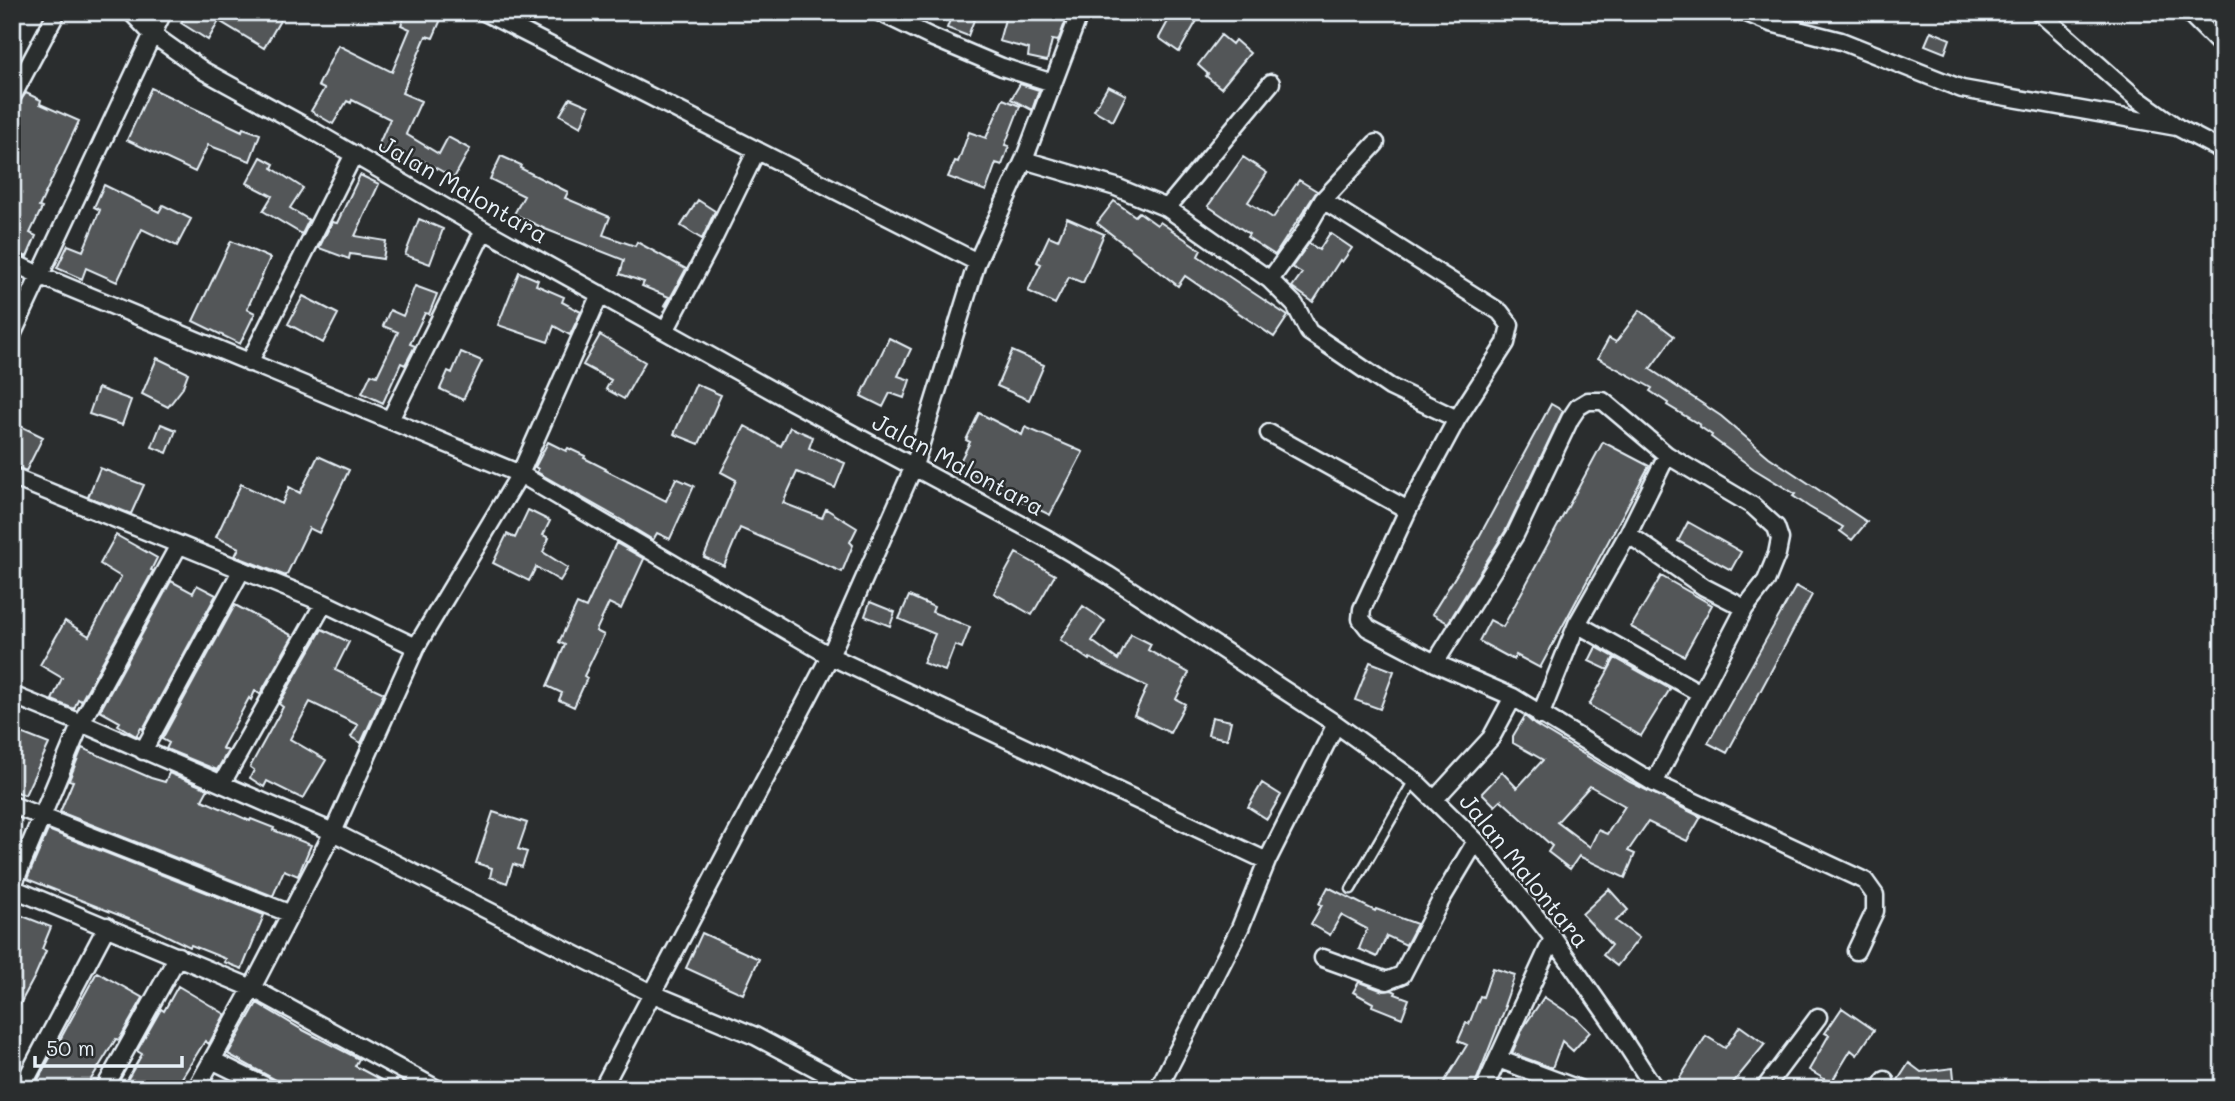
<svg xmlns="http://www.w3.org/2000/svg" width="2235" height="1101" font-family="Mali,sans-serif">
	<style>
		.building { fill: #535759; stroke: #e8f1f8; stroke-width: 2; fill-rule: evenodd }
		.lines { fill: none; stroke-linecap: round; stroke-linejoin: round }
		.lane-casing { stroke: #e8f1f8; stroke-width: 13 }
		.street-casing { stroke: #e8f1f8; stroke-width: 21 }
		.lane { stroke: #2a2d2e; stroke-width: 8 }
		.street { stroke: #2a2d2e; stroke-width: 16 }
		.labels { text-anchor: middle; stroke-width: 5; stroke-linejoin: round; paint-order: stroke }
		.street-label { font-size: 24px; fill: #e8f1f8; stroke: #2a2d2e }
	</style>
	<rect width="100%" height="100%" fill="#2a2d2e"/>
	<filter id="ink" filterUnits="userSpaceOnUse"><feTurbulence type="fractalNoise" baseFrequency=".0143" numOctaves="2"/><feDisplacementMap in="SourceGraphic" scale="14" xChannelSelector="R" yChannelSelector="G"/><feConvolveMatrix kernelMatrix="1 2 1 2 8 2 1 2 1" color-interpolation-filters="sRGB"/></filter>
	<g filter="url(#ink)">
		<path class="building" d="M 187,12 L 285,12 L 264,48 L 219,21 L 208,40 L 181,23 Z
			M 407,12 L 431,12 L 442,17 L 433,38 L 426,36 L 402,93 L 421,101 L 406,134 L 439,154 L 448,137 L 470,149 L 454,178 L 420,159 L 415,168 L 377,148 L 390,119 L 352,100 L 351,103 L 347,101 L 333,124 L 311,111 L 324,89 L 318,86 L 338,45 L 392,72 L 410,29 L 401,25 Z
			M 953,12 L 977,12 L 968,36 L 947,28 Z
			M 1007,12 L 1069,12 L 1058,41 L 1052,40 L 1047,61 L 1028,57 L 1029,49 L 999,41 Z
			M 1173,12 L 1202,12 L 1179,52 L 1159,38 Z
			M 1931,31 L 1950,39 L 1945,53 L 1925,45 Z
			M 1221,35 L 1232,44 L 1235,40 L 1250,53 L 1221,88 L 1206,76 L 1208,74 L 1198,65 Z
			M 1020,84 L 1039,90 L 1032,110 L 1011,99 Z
			M 1108,86 L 1126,95 L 1113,121 L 1094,110 Z
			M 151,88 L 242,131 L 243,128 L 260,134 L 250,161 L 208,145 L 195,172 L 127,140 Z
			M 26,93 L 41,100 L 40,104 L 79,121 L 39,207 L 42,208 L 30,233 L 36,236 L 27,257 L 12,250 L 12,112 Z
			M 570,98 L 589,106 L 581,127 L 560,115 Z
			M 1003,99 L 1020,106 L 1005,145 L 1009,146 L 1002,165 L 996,163 L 986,191 L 948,177 L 955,161 L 958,162 L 969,132 L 986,138 Z
			M 501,156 L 521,165 L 520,168 L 568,192 L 565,198 L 610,217 L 603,235 L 635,246 L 637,242 L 686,269 L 666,306 L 664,305 L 669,297 L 642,286 L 644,282 L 620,274 L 624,260 L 545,229 L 514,214 L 524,196 L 490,179 Z
			M 261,157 L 274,164 L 272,168 L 303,188 L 290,208 L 309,220 L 302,234 L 263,211 L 272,196 L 247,183 Z
			M 1243,157 L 1267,173 L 1248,202 L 1273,218 L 1299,180 L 1317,191 L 1275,255 L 1247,237 L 1249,234 L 1208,206 Z
			M 360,175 L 379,184 L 355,236 L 386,241 L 383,259 L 350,254 L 349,259 L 319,248 L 332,222 L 337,223 Z
			M 104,185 L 159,212 L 163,205 L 191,219 L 177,246 L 142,229 L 117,282 L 86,268 L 82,279 L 57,268 L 68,245 L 83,251 L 100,210 L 94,207 Z
			M 698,200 L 715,211 L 702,239 L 681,226 Z
			M 1114,201 L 1135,216 L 1139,212 L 1157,225 L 1160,222 L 1201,250 L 1198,256 L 1288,316 L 1274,337 L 1185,276 L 1178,286 L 1097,223 Z
			M 1067,218 L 1104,234 L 1083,283 L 1069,277 L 1055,304 L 1028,291 L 1041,264 L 1037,262 L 1049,236 L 1058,240 Z
			M 419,219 L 443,229 L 430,264 L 405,255 Z
			M 1330,233 L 1352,248 L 1342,262 L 1340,260 L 1313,302 L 1292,287 L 1302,273 L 1292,267 L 1309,243 L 1319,250 Z
			M 231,241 L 270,258 L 247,309 L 255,313 L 240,344 L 193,321 Z
			M 519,272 L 538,280 L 536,285 L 564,297 L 562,302 L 581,312 L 570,335 L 554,326 L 548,342 L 498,325 Z
			M 415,286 L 437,294 L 429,314 L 425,313 L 410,344 L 415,346 L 405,365 L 401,363 L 383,403 L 362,393 L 371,374 L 377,376 L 398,332 L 383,326 L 390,310 L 403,316 Z
			M 303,296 L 338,314 L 323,343 L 288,324 Z
			M 1640,310 L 1674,336 L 1650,369 L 1721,416 L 1769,457 L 1867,522 L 1852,540 L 1840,531 L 1843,527 L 1809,507 L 1793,496 L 1795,494 L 1754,469 L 1711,437 L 1712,435 L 1699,426 L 1700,425 L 1667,405 L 1668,403 L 1650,391 L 1652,388 L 1598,358 L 1609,338 L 1616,342 Z
			M 600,335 L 645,362 L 624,399 L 606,389 L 611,380 L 583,365 Z
			M 889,338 L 911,349 L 898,376 L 910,380 L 904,398 L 890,393 L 883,407 L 861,396 Z
			M 1012,351 L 1044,365 L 1029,400 L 997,386 Z
			M 461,352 L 482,361 L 463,400 L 440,389 L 448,371 L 452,373 Z
			M 157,358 L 188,373 L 182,389 L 168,407 L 142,394 Z
			M 696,384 L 721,395 L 699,444 L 674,434 Z
			M 98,388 L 131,400 L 122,425 L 89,414 Z
			M 1551,404 L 1563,411 L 1506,530 L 1448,623 L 1432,614 L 1473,548 Z
			M 979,413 L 1022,435 L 1025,427 L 1083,452 L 1050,515 L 992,487 L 993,485 L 958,465 L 970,442 L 966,440 Z
			M 12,422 L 43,437 L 26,471 L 12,465 Z
			M 161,424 L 176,430 L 167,453 L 152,447 Z
			M 745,426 L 781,446 L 790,427 L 813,437 L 809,448 L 845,463 L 835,488 L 797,472 L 783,503 L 822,518 L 826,509 L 857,528 L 850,542 L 853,545 L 842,572 L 740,528 L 724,566 L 704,557 L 736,480 L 721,472 Z
			M 548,442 L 566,451 L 568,448 L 585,456 L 584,458 L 606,469 L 605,470 L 666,501 L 676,478 L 694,486 L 670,539 L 657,533 L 653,540 L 625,523 L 625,522 L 537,472 L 538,469 L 535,467 Z
			M 1603,442 L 1649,466 L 1540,668 L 1516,655 L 1514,660 L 1479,641 L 1490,620 L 1503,627 Z
			M 318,456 L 349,470 L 319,533 L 309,528 L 286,576 L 235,556 L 239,548 L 216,537 L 241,484 L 282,504 L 289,487 L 300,493 Z
			M 100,468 L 144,485 L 131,514 L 88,497 Z
			M 528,510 L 550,521 L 543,535 L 549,538 L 543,552 L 568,568 L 560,581 L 536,567 L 529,581 L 493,563 L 507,534 L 515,538 Z
			M 1688,522 L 1741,552 L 1731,570 L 1678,541 Z
			M 116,535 L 157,558 L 151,570 L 153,571 L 81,701 L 78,699 L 74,709 L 52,700 L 62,678 L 40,665 L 65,621 L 89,636 L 121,577 L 100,564 Z
			M 616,543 L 644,559 L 621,609 L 609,603 L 596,631 L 604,635 L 584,676 L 587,678 L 574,707 L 559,700 L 562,693 L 547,686 L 565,645 L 559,642 L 577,604 L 586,608 Z
			M 1016,553 L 1055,575 L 1032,615 L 994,593 Z
			M 1661,576 L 1712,605 L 1684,656 L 1631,627 Z
			M 171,581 L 193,593 L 197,585 L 216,595 L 143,729 L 141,728 L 136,736 L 118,725 L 120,722 L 100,711 Z
			M 1796,586 L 1812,595 L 1727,753 L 1708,743 Z
			M 909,596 L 934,607 L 932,612 L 970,627 L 962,648 L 955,645 L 945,671 L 923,663 L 935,634 L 899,619 Z
			M 870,602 L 895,612 L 890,626 L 865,616 Z
			M 235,605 L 293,636 L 260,694 L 255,691 L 251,700 L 249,698 L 222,748 L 228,751 L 217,770 L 166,749 L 169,743 L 162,739 Z
			M 1083,606 L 1105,621 L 1092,641 L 1118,660 L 1131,634 L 1151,644 L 1148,650 L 1189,673 L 1176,699 L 1185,704 L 1170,733 L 1134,715 L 1147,687 L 1090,658 L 1089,660 L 1060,640 Z
			M 322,629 L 349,642 L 335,670 L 384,693 L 361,743 L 351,737 L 358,725 L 310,702 L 290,739 L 326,760 L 303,799 L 267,781 L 264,787 L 250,778 L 254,770 L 250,767 L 283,707 L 279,704 Z
			M 1596,647 L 1614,657 L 1608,670 L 1589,661 Z
			M 1615,658 L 1670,689 L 1641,736 L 1589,705 Z
			M 1370,662 L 1394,671 L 1380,709 L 1355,700 Z
			M 1525,716 L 1535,725 L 1630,782 L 1701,817 L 1687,841 L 1648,822 L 1628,851 L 1635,854 L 1625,878 L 1579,856 L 1570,869 L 1548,852 L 1552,846 L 1501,800 L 1495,806 L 1482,793 L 1502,772 L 1517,788 L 1543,760 L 1513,743 L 1513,736 ZM 1590,786 L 1625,806 L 1607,834 L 1598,830 L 1590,847 L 1557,822 Z
			M 1212,717 L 1231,721 L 1227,739 L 1208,735 Z
			M 21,733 L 49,744 L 25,795 L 12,790 L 12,735 L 19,738 Z
			M 82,748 L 151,778 L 165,782 L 169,773 L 208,789 L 202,800 L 250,821 L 251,819 L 274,828 L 273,830 L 311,845 L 298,876 L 284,870 L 273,896 L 60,812 L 73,781 L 69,780 Z
			M 1262,783 L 1281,795 L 1267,819 L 1248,807 Z
			M 493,812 L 527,823 L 518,849 L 527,852 L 522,867 L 513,864 L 507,883 L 490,877 L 492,868 L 476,863 Z
			M 48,830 L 264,915 L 242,969 L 224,962 L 226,959 L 191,945 L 190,947 L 149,927 L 27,879 Z
			M 1328,887 L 1375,911 L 1376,909 L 1417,924 L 1406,945 L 1387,936 L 1377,957 L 1359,949 L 1367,929 L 1341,915 L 1330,935 L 1311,924 L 1322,905 L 1319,904 Z
			M 1609,889 L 1628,910 L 1616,921 L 1639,938 L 1617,966 L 1603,955 L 1611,945 L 1582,914 Z
			M 20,915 L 51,927 L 42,949 L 46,951 L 35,976 L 12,1019 L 12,934 Z
			M 702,933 L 759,959 L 743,994 L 686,968 Z
			M 1493,968 L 1515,975 L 1504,1006 L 1506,1006 L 1473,1089 L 1440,1089 L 1467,1045 L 1458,1041 L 1466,1023 L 1469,1024 L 1480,996 L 1483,997 Z
			M 97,972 L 143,998 L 119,1040 L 116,1039 L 85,1089 L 33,1089 Z
			M 1359,982 L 1383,991 L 1392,990 L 1396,992 L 1395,994 L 1409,999 L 1402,1018 L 1372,1006 L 1373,1003 L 1353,992 Z
			M 178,986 L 225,1014 L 209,1044 L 205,1041 L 175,1089 L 158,1089 L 149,1083 L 145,1089 L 122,1089 L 142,1054 L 137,1051 L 161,1009 L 164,1011 Z
			M 1544,997 L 1576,1018 L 1590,1032 L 1573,1051 L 1562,1041 L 1552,1068 L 1512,1053 L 1523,1028 Z
			M 257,1003 L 301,1029 L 359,1059 L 355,1066 L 398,1089 L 302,1089 L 290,1083 L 287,1086 L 228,1054 Z
			M 1842,1008 L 1874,1030 L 1857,1055 L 1851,1050 L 1831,1083 L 1809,1070 L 1829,1035 L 1825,1033 Z
			M 1740,1026 L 1765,1044 L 1728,1089 L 1673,1089 L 1706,1036 L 1725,1048 Z
			M 1909,1063 L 1921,1072 L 1953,1068 L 1955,1089 L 1910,1089 L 1898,1080 Z"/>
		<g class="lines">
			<g class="lane-casing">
				<path id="lane" d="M 1351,889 L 1414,780"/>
			</g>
			<g class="street-casing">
				<path id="street" d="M 131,12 L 152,34 L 204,71 L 308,128 L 484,230 L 789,400 L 1046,538 L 1108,575 L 1336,724 L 1414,780 L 1476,841 L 1553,938 L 1611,1021 L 1655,1089
					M 484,12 L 977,262
					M 879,12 L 931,37 L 1002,67 L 1053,83
					M 1744,12 L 1771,23 L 1841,41 L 1962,89 L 2177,127
					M 2039,12 L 2135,97 L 2177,127 L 2223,151
					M 2188,12 L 2223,47
					M 12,97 L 57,12
					M 1024,160 L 1116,187 L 1167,208 L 1270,280 L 1295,305 L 1309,332 L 1390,387 L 1457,419
					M 1323,200 L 1500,312 L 1510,325 L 1506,343 L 1457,419 L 1408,510 L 1362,609 L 1361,619 L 1368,628 L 1435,663 L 1513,697 L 1654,783 L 1865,881 L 1875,895 L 1875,911 L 1856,951
					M 1167,208 L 1271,83
					M 12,262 L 41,276 L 520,474 L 830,656 L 914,466 L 977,262 L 1024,160 L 1080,12
					M 1270,280 L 1304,233 L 1323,200 L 1376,143
					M 665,331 L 708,250 L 756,152
					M 12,335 L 163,12
					M 249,363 L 354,154
					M 390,420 L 484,230
					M 1269,433 L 1408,510
					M 12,477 L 324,603 L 416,647
					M 1628,534 L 1704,587 L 1745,608
					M 1577,624 L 1700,693
					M 1435,663 L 1515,535 L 1570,419 L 1578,407 L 1588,401 L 1603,401 L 1667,455 L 1753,506 L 1776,527 L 1780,539 L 1777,554 L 1766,581 L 1745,608 L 1654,783
					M 12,695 L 81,723 L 333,832 L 651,993 L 755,1036 L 855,1089
					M 1540,716 L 1577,624 L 1628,534 L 1667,455
					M 143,751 L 241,571
					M 222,783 L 324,603
					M 1435,799 L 1491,738 L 1513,697
					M 12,805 L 291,914
					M 12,888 L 252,988 L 437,1089
					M 12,888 L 81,723 L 179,545
					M 1323,958 L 1387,981 L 1402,975 L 1442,898 L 1476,841
					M 1498,1059 L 1579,1089
					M 212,1060 L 271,1089
					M 21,1089 L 107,926
					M 104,1089 L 178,956
					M 196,1089 L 252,988 L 333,832 L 416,647 L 520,474 L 600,294
					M 602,1089 L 830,656 L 1267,861
					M 1158,1089 L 1240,928 L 1267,861 L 1336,724
					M 1484,1089 L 1553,938
					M 1764,1089 L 1818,1017
					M 1879,1089 L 1885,1080"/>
			</g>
			<use href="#lane" class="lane"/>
			<use href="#street" class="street"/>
		</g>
	</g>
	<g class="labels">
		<g class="street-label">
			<text transform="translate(463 190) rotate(30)" y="8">Jalan Malontara</text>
			<text transform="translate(958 465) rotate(28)" y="8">Jalan Malontara</text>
			<text transform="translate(1524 871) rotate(51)" y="8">Jalan Malontara</text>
		</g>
	</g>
	<rect width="2235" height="1101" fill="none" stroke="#2a2d2e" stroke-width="42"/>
	<rect x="21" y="21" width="2193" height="1059" fill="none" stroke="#e8f1f8" stroke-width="2.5" filter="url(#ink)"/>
	<path d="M35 1056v10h147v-10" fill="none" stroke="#e8f1f8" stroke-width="3.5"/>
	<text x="46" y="1056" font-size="21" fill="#e8f1f8" stroke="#2a2d2e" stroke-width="5" paint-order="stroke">50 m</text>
</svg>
